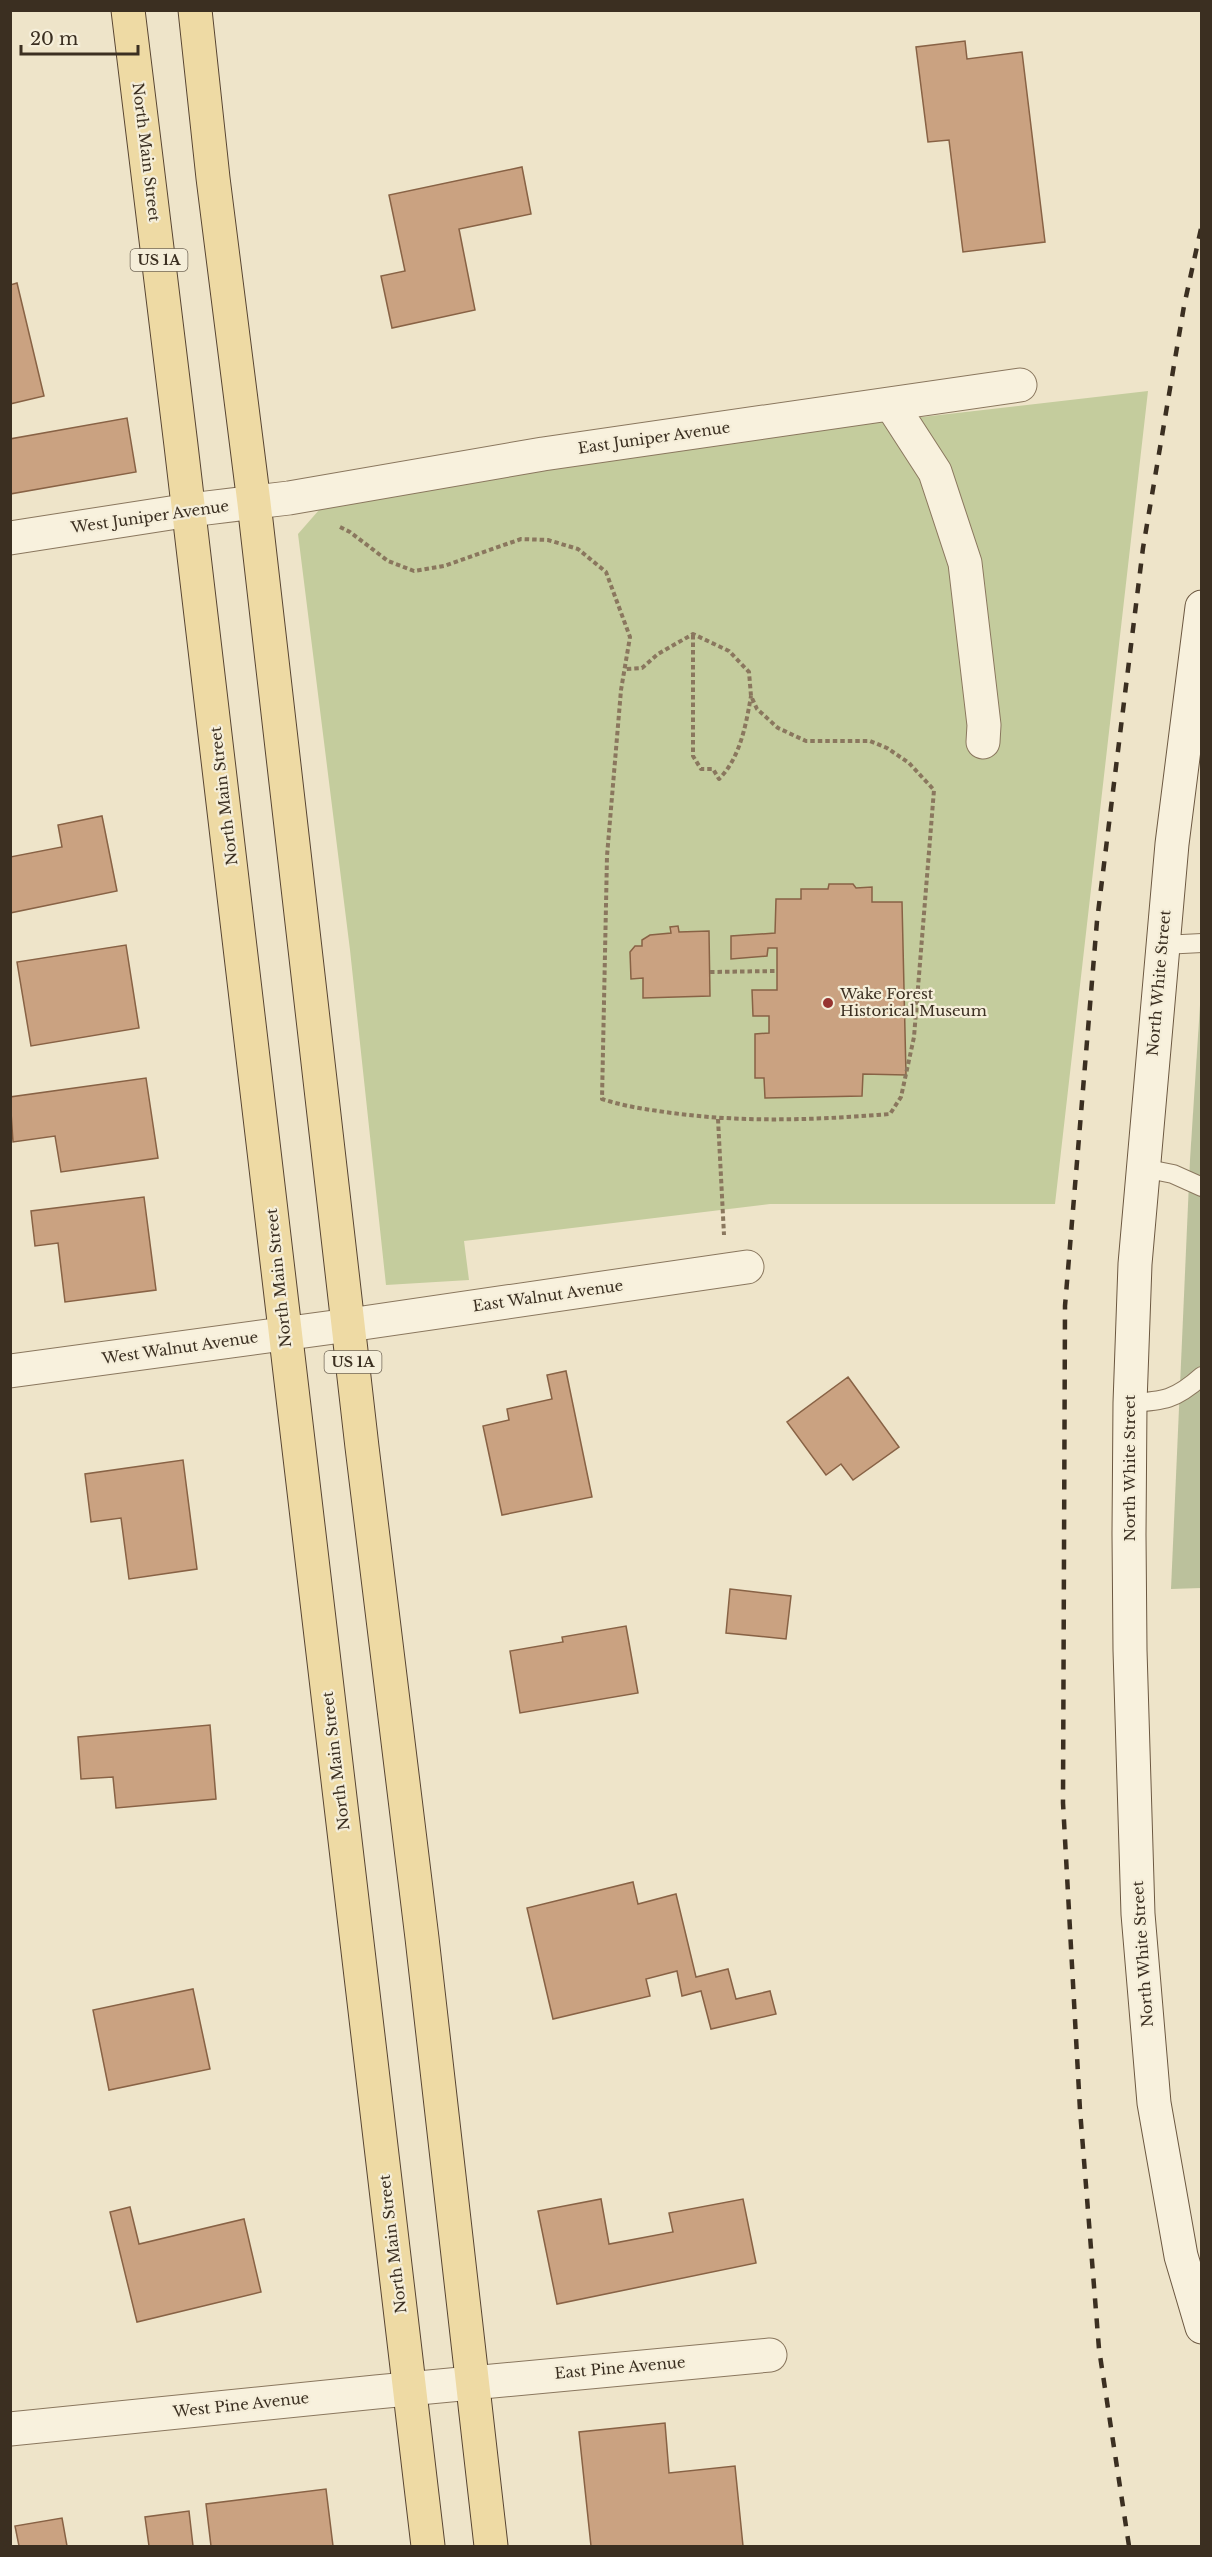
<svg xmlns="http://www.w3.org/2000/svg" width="1212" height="2557" font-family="'Libre Baskerville',serif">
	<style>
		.green { fill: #c4cc9d }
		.cemetery { fill: #bbc19c }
		.building { fill: #caa281; stroke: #886245; stroke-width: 1.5 }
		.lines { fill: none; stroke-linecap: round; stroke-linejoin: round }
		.lane-casing { stroke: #8a775e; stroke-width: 20 }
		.street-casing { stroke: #8a775e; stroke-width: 35 }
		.secondary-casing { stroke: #6c5841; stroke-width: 35 }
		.primary-casing { stroke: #584532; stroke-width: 35 }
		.path { stroke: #8a775e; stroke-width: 4; stroke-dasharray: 4.5 3; stroke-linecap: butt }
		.lane { stroke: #f8f1dd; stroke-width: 18 }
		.street { stroke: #f8f1dd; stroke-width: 33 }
		.secondary { stroke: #f8f1dd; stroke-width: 33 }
		.primary { stroke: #eedaa4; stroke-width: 33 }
		.rail { stroke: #3b2f21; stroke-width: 4.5; stroke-dasharray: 10 10; stroke-linecap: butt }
		.poi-dot { fill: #973430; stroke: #f5eed9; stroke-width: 2 }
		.labels { text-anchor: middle; stroke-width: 4.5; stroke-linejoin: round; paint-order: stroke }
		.shield { fill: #f5eed9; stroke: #736858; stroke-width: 1.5 }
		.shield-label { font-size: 14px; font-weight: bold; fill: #3b2f21 }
		.street-label { font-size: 15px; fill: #3b2f21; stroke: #f5eed9 }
		.poi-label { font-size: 15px; fill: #3b2f21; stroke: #f5eed9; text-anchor: start }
	</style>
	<rect width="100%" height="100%" fill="#eee4c9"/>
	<path class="green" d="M 1148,391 L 1055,1204 L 770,1204 L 464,1241 L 469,1280 L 386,1285 L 350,950 L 298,534 L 319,510 L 395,494 L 809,430 Z"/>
	<path class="cemetery" d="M 1201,990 L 1201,1588 L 1171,1589 L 1190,1160 Z"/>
	<path class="building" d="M 965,41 L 967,59 L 1022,52 L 1045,242 L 963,252 L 949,140 L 928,142 L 916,47 Z
		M 522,167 L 531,214 L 459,229 L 475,310 L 392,328 L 381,276 L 405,271 L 389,195 Z
		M 17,283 L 44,396 L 10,404 L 10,285 Z
		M 127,418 L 136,472 L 10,494 L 10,439 Z
		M 102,816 L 117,891 L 10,913 L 10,857 L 62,847 L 58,825 Z
		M 829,884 L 853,884 L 856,888 L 872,887 L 872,902 L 902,902 L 906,1075 L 863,1074 L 862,1096 L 765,1098 L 764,1078 L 755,1078 L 755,1034 L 769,1033 L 769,1016 L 753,1016 L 752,990 L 777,990 L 777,948 L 768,948 L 767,956 L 731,959 L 731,936 L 775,933 L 776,899 L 801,899 L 801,889 L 828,889 Z
		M 678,926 L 679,932 L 709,931 L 710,996 L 643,998 L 643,978 L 631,979 L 630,952 L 635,946 L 642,946 L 642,940 L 650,935 L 671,933 L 670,927 Z
		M 126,945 L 139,1028 L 31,1046 L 17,962 Z
		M 146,1078 L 158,1158 L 61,1172 L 55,1136 L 13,1142 L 10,1097 Z
		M 144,1197 L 156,1290 L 65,1302 L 58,1243 L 35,1246 L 31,1211 Z
		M 566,1371 L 592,1497 L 502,1515 L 483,1426 L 509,1420 L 507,1409 L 552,1399 L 547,1375 Z
		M 848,1377 L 899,1447 L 853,1480 L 841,1464 L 826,1475 L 787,1422 Z
		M 183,1460 L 197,1569 L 129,1579 L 121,1518 L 91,1522 L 85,1474 Z
		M 730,1589 L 791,1596 L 786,1639 L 726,1633 Z
		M 626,1626 L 638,1693 L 520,1713 L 510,1651 L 563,1642 L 562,1637 Z
		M 210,1725 L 216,1799 L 116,1808 L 113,1777 L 81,1779 L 78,1737 Z
		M 633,1882 L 638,1904 L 676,1894 L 696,1977 L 728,1969 L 736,1999 L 770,1991 L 776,2014 L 711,2029 L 701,1991 L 682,1996 L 677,1971 L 646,1979 L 650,1996 L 553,2019 L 527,1908 Z
		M 193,1989 L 210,2069 L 109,2090 L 93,2010 Z
		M 601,2199 L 609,2244 L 673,2232 L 669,2213 L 743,2199 L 756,2263 L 557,2304 L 538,2211 Z
		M 130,2207 L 139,2244 L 244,2219 L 261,2292 L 137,2322 L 110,2212 Z
		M 665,2423 L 669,2473 L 735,2466 L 743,2546 L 591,2546 L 579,2432 Z
		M 326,2489 L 333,2546 L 211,2546 L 206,2504 Z
		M 189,2511 L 193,2546 L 149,2546 L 145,2517 Z
		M 62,2518 L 67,2546 L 19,2546 L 15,2526 Z"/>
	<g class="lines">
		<g class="lane-casing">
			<path id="lane" d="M 1163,945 L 1202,943
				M 1143,1168 L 1173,1174 L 1202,1187
				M 1130,1403 C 1164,1401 1175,1400 1202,1376"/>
		</g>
		<g class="street-casing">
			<path id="street" d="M 891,404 L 935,472 L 965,563 L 984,725 L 983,742
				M 10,538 L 190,510 L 289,498 L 543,454 L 1020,385
				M 10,1371 L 349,1325 L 747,1267
				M 10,2429 L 376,2392 L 770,2355"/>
		</g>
		<g class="secondary-casing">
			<path id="secondary" d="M 1202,607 L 1172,844 L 1135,1264 L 1130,1403 L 1129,1534 L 1130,1650 L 1138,1914 L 1154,2103 L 1181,2256 L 1202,2327"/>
		</g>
		<g class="primary-casing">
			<path id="primary" d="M 128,10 C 232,855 329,1701 428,2546
				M 195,10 L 213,178 L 254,503 L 362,1447 L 422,1938 L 491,2546"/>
		</g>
		<path class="path" d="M 340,527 L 350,532 L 388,561 L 414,571 L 444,566 L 521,539 L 548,540 L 578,549 L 606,572 L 630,637 L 621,690 L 607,856 L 602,1099 C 623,1106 644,1109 665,1112 C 740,1123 815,1120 890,1114 L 901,1097 L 914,1037 L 934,790 L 909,763 L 887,748 L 870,741 L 806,741 L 778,728 L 757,709 L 751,696 L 749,672 L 729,651 L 693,634 L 658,654 L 642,668 L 625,669
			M 693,635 L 693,756 L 701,769 L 713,769 L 719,779 C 740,758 746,725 751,696
			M 710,972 L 776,971
			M 718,1119 L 724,1235"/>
		<use href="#lane" class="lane"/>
		<use href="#street" class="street"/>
		<use href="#secondary" class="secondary"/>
		<use href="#primary" class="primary"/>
		<path class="rail" d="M 1129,2546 L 1099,2349 L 1080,2110 L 1063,1803 L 1065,1306 L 1097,921 L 1143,548 L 1184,306 L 1202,224"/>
	</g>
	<circle class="poi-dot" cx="828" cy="1003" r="6"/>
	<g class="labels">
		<g class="shield">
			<rect x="130.5" y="249" width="57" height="22" rx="4.5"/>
			<rect x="324.5" y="1351" width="57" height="22" rx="4.5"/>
		</g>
		<g class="shield-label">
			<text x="159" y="265">US 1A</text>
			<text x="353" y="1367">US 1A</text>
		</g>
		<g class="street-label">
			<text transform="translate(146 152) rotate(83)" y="5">North Main Street</text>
			<text transform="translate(654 438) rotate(-8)" y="5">East Juniper Avenue</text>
			<text transform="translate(150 517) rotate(-8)" y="5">West Juniper Avenue</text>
			<text transform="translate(224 796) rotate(-97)" y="5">North Main Street</text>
			<text transform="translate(1159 983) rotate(-85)" y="5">North White Street</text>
			<text transform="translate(279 1278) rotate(-96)" y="5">North Main Street</text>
			<text transform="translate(548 1296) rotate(-8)" y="5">East Walnut Avenue</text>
			<text transform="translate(180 1348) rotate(-8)" y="5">West Walnut Avenue</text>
			<text transform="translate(1130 1468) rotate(-90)" y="5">North White Street</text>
			<text transform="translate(336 1761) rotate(-97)" y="5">North Main Street</text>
			<text transform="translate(1143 1954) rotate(-94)" y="5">North White Street</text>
			<text transform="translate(393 2244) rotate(-97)" y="5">North Main Street</text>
			<text transform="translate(620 2368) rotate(-5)" y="5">East Pine Avenue</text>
			<text transform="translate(241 2405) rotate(-6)" y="5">West Pine Avenue</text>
		</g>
		<g class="poi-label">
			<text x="840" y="999">Wake Forest<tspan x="840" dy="17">Historical Museum</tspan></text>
		</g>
	</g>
	<rect width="1212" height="2557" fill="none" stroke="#3b2f21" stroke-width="24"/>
	<path d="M21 45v9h117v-9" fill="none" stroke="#3b2f21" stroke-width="3"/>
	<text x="30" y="45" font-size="18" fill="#3b2f21" stroke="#f5eed9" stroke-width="4.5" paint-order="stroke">20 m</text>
</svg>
